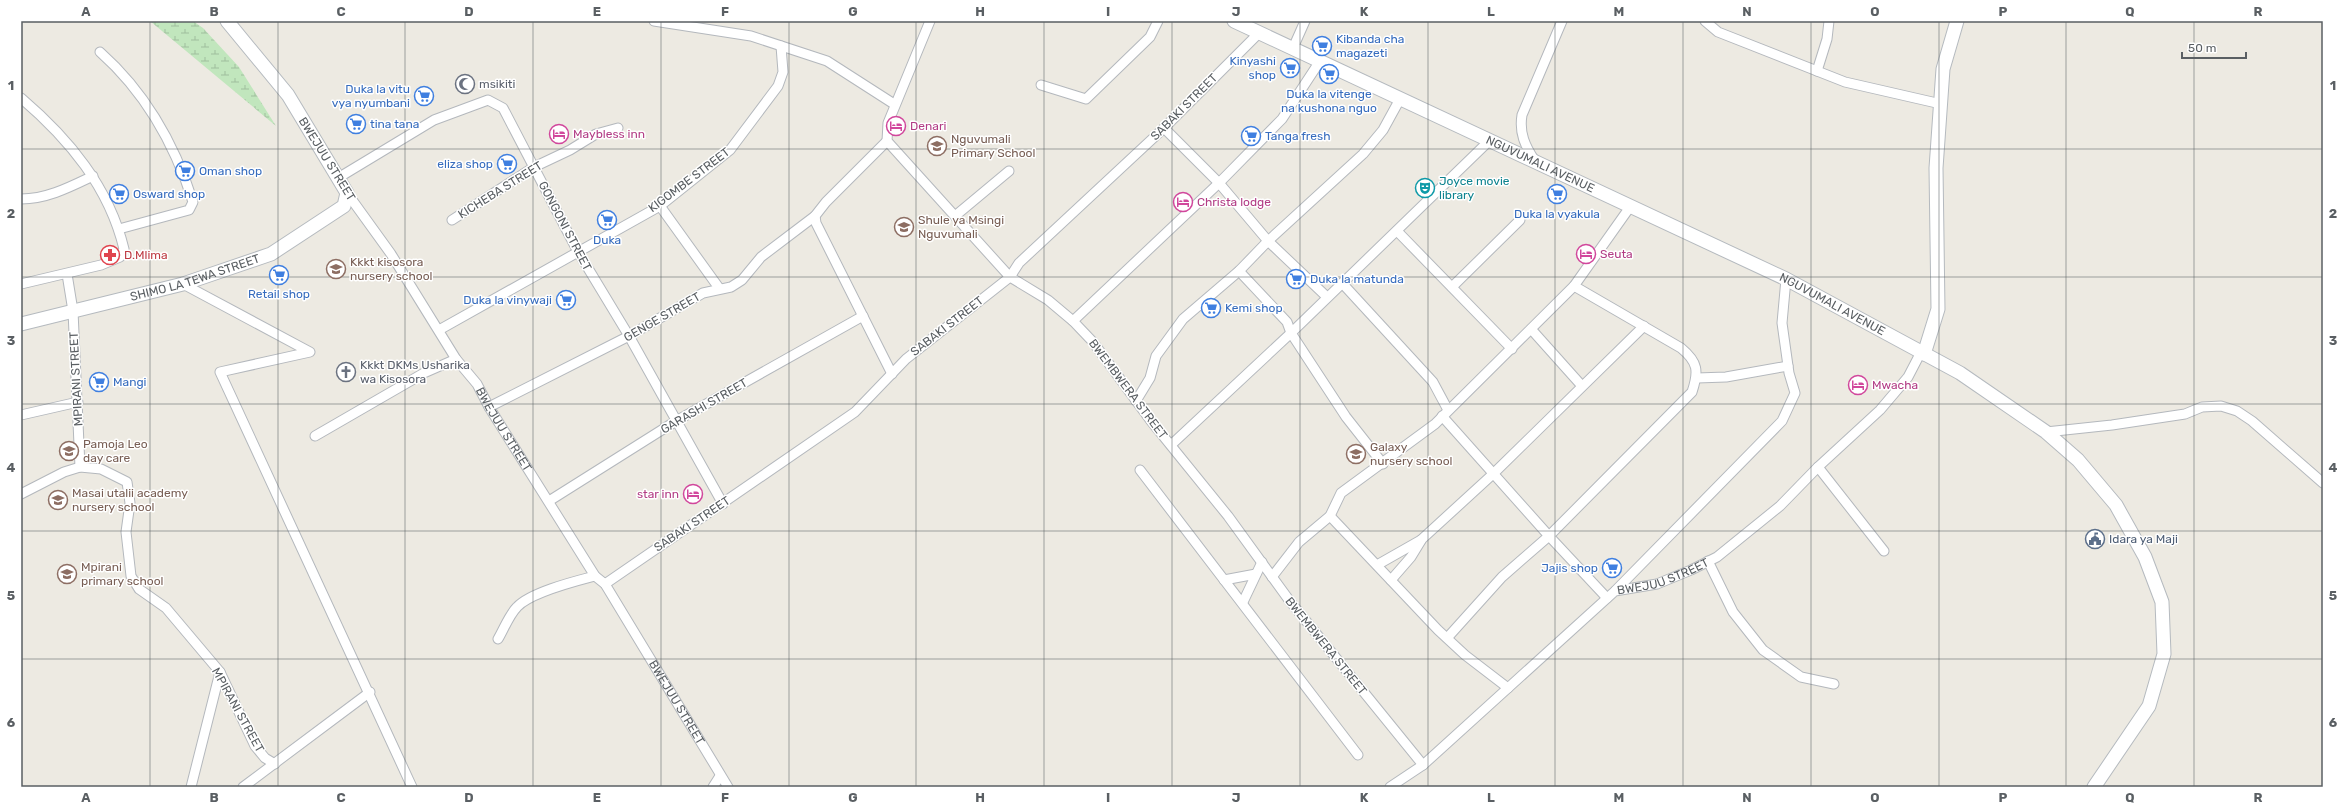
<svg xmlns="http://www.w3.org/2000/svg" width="2344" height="808" font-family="Rubik,sans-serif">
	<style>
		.wetland { fill: url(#wetland-marsh) }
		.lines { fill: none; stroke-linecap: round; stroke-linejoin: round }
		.street-casing { stroke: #b4b8bd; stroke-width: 11 }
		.secondary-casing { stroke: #b5babf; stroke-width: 15 }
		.street { stroke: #fff; stroke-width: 9 }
		.secondary { stroke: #fff; stroke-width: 13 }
		.grid { fill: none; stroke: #5a5f63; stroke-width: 1; stroke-opacity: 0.55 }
		.labels { text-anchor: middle; stroke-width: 3; stroke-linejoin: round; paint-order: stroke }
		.shop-label { font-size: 12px; fill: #366cbe; stroke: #fff; text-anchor: start }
		.worship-label { font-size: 12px; fill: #5b616d; stroke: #fff; text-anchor: start }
		.street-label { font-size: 12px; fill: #5a5f63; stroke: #fff }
		.hotel-label { font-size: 12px; fill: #b23c85; stroke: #fff; text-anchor: start }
		.education-label { font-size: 12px; fill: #785e54; stroke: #fff; text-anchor: start }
		.culture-label { font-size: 12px; fill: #0d838f; stroke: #fff; text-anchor: start }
		.health-label { font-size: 12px; fill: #be3a42; stroke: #fff; text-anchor: start }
		.service-label { font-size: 12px; fill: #4e5e75; stroke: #fff; text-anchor: start }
		.neatline { fill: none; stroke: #5a5f63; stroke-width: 1.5 }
		.grid-label { font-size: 13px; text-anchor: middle; font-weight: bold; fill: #5a5f63 }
	</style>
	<defs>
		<pattern id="wetland-marsh" width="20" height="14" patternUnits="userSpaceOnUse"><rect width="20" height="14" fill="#c1e6bd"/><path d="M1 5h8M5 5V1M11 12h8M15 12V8" fill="none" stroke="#a0be9d"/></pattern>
	</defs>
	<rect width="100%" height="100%" fill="#edeae2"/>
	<path class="wetland" d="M 150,21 L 193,21 L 203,28 L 239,67 L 276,126 Z"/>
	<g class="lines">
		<g class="street-casing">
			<g id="street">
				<path d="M 654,21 L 751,36 L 827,61 L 894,104"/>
				<path d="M 930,21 L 888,123 L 887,141 L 1010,277 L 1048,300 L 1073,321 L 1093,342 L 1151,421 L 1228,516 L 1289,600 L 1423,765"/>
				<path d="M 1705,21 L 1718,32 L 1845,82 L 1941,104"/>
				<path d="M 1293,48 L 1305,21"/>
				<path d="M 100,52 C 145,92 175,145 193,202 L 189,210 L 119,229"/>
				<path d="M 1817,71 L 1827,39 L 1829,21"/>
				<path d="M 1041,85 L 1086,99 L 1150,37 L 1158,21"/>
				<path d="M 21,98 C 69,139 109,187 124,249 L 120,257 L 101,265 L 21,284"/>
				<path d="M 1164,128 L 1219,183 L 1268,241 L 1327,297"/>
				<path d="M 1535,161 C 1525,146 1519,133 1522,115 L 1562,21"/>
				<path d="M 338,178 L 434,120 L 488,100 L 503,108 L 577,250 L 629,336 L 723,504"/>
				<path id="s1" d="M 347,193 L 391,254 L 456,359 L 477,384 L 489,407 L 595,576 L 605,584 L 728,787"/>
				<path d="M 21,199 C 47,199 70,187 93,176"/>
				<path d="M 660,206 L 719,288"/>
				<path d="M 815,216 L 816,223 L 892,374"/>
				<path d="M 955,216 L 1009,171"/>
				<path d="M 452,220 L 534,167 L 570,150 L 596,134 L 618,128"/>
				<path d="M 1397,231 L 1512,349"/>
				<path d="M 1239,271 L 1287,322 L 1291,333 L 1346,417 L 1383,464"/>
				<path d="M 67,274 L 73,311 L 80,467 L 101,469 L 127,482 L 130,503 L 126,532 L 131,576 L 139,589 L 166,608 L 220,672 L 255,746 L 265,758 L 275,764"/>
				<path d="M 1342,283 L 1433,382 L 1448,410"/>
				<path d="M 183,284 L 310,352 L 220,372 L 412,787"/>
				<path d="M 1452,287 L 1520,220"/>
				<path d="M 1073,321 L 1219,183 L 1282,119 L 1320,61"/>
				<path d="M 1531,329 L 1582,386"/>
				<path d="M 439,330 L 660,206 L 730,150 L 778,86 L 783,72 L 781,46"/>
				<path d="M 1697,378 L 1726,377 L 1788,366"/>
				<path d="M 1136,401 L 1150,378 L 1156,356 L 1183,319 L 1239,271 L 1268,241 L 1363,154 L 1383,130 L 1400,99"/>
				<path d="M 489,407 L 629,336 L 703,293 L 731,287 L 742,280 L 761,257 L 815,216 L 826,202 L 887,141"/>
				<path d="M 21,415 L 78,402"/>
				<path d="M 1442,416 L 1549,536 L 1607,598"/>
				<path d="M 2046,432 L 2112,425 L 2185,414 L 2202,407 L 2221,406 L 2237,411 L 2252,421 L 2323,483"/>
				<path d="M 315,436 L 424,373 L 456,359"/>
				<path d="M 1171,445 L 1291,333 L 1489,141"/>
				<path d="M 1818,467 L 1884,551"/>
				<path d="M 1140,470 L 1358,755"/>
				<path d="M 21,494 L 64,472 L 80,467"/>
				<path d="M 549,501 L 676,421 L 863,316"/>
				<path d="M 1330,516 L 1438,630 L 1465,655 L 1508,688"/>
				<path d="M 1708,561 L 1733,612 L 1763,650 L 1801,677 L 1834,684"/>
				<path d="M 1377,565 L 1421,540"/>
				<path d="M 1272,577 L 1299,542 L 1330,516 L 1341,493 L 1435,424 L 1574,286 L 1630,207"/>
				<path d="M 1224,580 L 1256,574"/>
				<path d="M 1391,580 L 1411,557 L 1422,539 L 1493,474 L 1644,326"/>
				<path d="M 605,584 L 855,412 L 906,359 L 1010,277 L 1019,263 L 1164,128 L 1259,33"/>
				<path d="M 1616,590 L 1782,421 L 1795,393 L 1789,373 L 1782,323 L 1786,279"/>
				<path d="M 1243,602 L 1262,562"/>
				<path d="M 1448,637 L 1502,577 L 1549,536 L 1692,392 C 1699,371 1698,362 1681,348 L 1574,286"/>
				<path d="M 498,639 C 504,629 509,615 517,607 C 531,592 576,581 595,576"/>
				<path d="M 191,787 L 220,672"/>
				<path d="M 243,787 L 370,692"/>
				<path d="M 713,787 L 720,776"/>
				<path id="s2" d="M 1390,787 L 1423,765 L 1615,591 L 1657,584 L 1691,570 L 1717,557 L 1780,506 L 1818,467 L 1880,410 L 1908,377 L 1921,352"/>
			</g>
		</g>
		<g class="secondary-casing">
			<g id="secondary">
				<path id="s3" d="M 1234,21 L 1786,279 L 1960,373 L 2046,432 L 2078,460 L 2116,505 L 2145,557 L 2162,602 L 2164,654 L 2149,706 L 2094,787"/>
				<path id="s4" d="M 21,324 L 183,284 L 271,254 L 344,206 L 347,193 L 288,95 L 227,21"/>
				<path d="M 1924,354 L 1938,309 L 1936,168 L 1943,69 L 1957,21"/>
			</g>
		</g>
		<use href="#street" class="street"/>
		<use href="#secondary" class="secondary"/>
	</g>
	<path class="grid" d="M 150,21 L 150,787M 278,21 L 278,787M 405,21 L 405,787M 533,21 L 533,787M 661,21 L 661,787M 789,21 L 789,787M 916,21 L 916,787M 1044,21 L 1044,787M 1172,21 L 1172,787M 1300,21 L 1300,787M 1428,21 L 1428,787M 1555,21 L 1555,787M 1683,21 L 1683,787M 1811,21 L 1811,787M 1939,21 L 1939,787M 2066,21 L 2066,787M 2194,21 L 2194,787M 21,149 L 2323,149M 21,277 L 2323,277M 21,404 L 2323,404M 21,531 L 2323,531M 21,659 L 2323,659"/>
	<defs>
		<g id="supermarket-ring" transform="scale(1)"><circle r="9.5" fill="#fff" stroke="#3f7fe0" stroke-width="1.5"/><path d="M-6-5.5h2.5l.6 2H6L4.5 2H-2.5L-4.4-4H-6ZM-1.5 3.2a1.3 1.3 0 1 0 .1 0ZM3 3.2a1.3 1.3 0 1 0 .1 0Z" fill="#3f7fe0"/></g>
		<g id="mosque-ring" transform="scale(1)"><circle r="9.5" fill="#fff" stroke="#6b7280" stroke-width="1.5"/><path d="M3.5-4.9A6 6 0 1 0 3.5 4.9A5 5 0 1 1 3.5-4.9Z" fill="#6b7280"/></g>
		<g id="hotel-ring" transform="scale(1)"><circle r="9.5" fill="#fff" stroke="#d1479c" stroke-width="1.5"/><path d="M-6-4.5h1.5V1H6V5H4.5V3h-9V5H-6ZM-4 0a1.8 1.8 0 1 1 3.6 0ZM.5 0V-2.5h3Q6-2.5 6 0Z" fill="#d1479c"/></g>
		<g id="school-ring" transform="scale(1)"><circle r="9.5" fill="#fff" stroke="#8d6e63" stroke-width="1.5"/><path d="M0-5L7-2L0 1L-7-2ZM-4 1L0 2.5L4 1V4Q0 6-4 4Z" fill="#8d6e63"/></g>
		<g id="theatre-ring" transform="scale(1)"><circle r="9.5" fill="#fff" stroke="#0f9aa8" stroke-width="1.5"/><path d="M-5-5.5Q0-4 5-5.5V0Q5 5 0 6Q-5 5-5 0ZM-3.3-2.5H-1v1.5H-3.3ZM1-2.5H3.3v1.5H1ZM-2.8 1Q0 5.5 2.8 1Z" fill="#0f9aa8"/></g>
		<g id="pharmacy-ring" transform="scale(1)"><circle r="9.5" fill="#fff" stroke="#e0444e" stroke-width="1.5"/><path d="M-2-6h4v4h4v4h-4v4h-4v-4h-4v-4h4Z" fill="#e0444e"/></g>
		<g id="church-ring" transform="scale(1)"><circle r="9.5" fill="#fff" stroke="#6b7280" stroke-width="1.5"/><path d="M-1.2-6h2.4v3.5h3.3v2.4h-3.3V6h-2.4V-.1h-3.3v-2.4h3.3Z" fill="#6b7280"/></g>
		<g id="civic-ring" transform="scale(1)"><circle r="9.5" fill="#fff" stroke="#5c6f8a" stroke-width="1.5"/><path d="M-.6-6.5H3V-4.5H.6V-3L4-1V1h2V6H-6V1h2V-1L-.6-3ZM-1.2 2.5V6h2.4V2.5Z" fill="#5c6f8a"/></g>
	</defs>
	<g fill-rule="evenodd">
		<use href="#supermarket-ring" x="1322" y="46"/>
		<use href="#supermarket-ring" x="1290" y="68"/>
		<use href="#supermarket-ring" x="1329" y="74"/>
		<use href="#mosque-ring" x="465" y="84"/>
		<use href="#supermarket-ring" x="424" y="96"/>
		<use href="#supermarket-ring" x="356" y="124"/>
		<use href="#hotel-ring" x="896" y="126"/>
		<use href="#hotel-ring" x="559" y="134"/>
		<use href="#supermarket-ring" x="1251" y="136"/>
		<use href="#school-ring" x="937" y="146"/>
		<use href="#supermarket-ring" x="507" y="164"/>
		<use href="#supermarket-ring" x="185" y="171"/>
		<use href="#theatre-ring" x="1425" y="188"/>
		<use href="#supermarket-ring" x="119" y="194"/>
		<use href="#supermarket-ring" x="1557" y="194"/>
		<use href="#hotel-ring" x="1183" y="202"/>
		<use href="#supermarket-ring" x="607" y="220"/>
		<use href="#school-ring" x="904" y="227"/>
		<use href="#hotel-ring" x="1586" y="254"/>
		<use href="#pharmacy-ring" x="110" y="255"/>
		<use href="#school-ring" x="336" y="269"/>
		<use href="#supermarket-ring" x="279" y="275"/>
		<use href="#supermarket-ring" x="1296" y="279"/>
		<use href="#supermarket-ring" x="566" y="300"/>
		<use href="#supermarket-ring" x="1211" y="308"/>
		<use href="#church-ring" x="346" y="372"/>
		<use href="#supermarket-ring" x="99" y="382"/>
		<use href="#hotel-ring" x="1858" y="385"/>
		<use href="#school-ring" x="69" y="451"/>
		<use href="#school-ring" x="1356" y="454"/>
		<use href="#hotel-ring" x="693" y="494"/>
		<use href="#school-ring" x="58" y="500"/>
		<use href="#civic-ring" x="2095" y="539"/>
		<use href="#supermarket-ring" x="1612" y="568"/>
		<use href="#school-ring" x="67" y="574"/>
	</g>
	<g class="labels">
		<g class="shop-label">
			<text x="1336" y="43">Kibanda cha<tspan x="1336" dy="14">magazeti</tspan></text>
			<text x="1276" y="65" text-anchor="end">Kinyashi<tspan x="1276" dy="14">shop</tspan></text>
			<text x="410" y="93" text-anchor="end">Duka la vitu<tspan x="410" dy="14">vya nyumbani</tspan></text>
			<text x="1329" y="98" text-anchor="middle">Duka la vitenge<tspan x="1329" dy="14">na kushona nguo</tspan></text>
			<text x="370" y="128">tina tana</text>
			<text x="1265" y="140">Tanga fresh</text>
			<text x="493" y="168" text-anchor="end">eliza shop</text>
			<text x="199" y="175">Oman shop</text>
			<text x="133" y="198">Osward shop</text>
			<text x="1557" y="218" text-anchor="middle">Duka la vyakula</text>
			<text x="607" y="244" text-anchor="middle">Duka</text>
			<text x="1310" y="283">Duka la matunda</text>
			<text x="279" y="298" text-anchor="middle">Retail shop</text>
			<text x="552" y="304" text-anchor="end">Duka la vinywaji</text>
			<text x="1225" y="312">Kemi shop</text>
			<text x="113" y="386">Mangi</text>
			<text x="1598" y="572" text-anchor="end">Jajis shop</text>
		</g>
		<g class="worship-label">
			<text x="479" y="88">msikiti</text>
			<text x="360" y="369">Kkkt DKMs Usharika<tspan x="360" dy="14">wa Kisosora</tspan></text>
		</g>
		<g class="street-label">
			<text transform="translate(1184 107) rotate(-45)" y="4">SABAKI STREET</text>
			<text transform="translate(327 159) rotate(58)" y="4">BWEJUU STREET</text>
			<text dy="4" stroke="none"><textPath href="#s3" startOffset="338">NGUVUMALI AVENUE</textPath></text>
			<text transform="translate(689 180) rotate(-37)" y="4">KIGOMBE STREET</text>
			<text transform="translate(500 190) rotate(-32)" y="4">KICHEBA STREET</text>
			<text transform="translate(565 226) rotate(62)" y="4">GONGONI STREET</text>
			<text dy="4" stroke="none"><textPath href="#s4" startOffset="180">SHIMO LA TEWA STREET</textPath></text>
			<text dy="4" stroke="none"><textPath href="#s3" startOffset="662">NGUVUMALI AVENUE</textPath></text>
			<text transform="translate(662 317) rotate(-30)" y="4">GENGE STREET</text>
			<text transform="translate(947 326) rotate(-38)" y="4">SABAKI STREET</text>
			<text transform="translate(76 379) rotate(-93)" y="4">MPIRANI STREET</text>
			<text transform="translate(1128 389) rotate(53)" y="4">BWEMBWERA STREET</text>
			<text transform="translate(704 406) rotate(-30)" y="4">GARASHI STREET</text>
			<text dy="4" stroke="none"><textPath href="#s1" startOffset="284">BWEJUU STREET</textPath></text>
			<text transform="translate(692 524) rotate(-34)" y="4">SABAKI STREET</text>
			<text dy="4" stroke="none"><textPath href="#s2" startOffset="349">BWEJUU STREET</textPath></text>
			<text transform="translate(1326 646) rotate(51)" y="4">BWEMBWERA STREET</text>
			<text dy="4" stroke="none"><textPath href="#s1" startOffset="608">BWEJUU STREET</textPath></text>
			<text transform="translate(238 710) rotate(61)" y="4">MPIRANI STREET</text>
		</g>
		<g class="hotel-label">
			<text x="910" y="130">Denari</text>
			<text x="573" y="138">Maybless inn</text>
			<text x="1197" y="206">Christa lodge</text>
			<text x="1600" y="258">Seuta</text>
			<text x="1872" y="389">Mwacha</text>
			<text x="679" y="498" text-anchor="end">star inn</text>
		</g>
		<g class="education-label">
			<text x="951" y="143">Nguvumali<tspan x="951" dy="14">Primary School</tspan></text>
			<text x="918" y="224">Shule ya Msingi<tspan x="918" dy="14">Nguvumali</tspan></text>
			<text x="350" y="266">Kkkt kisosora<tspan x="350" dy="14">nursery school</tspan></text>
			<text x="83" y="448">Pamoja Leo<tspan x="83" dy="14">day care</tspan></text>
			<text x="1370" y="451">Galaxy<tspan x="1370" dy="14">nursery school</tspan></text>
			<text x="72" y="497">Masai utalii academy<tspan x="72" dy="14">nursery school</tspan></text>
			<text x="81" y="571">Mpirani<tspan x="81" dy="14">primary school</tspan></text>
		</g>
		<g class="culture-label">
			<text x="1439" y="185">Joyce movie<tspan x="1439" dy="14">library</tspan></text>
		</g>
		<g class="health-label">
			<text x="124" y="259">D.Mlima</text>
		</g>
		<g class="service-label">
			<text x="2109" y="543">Idara ya Maji</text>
		</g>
	</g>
	<rect width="2344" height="808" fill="none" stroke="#ffffff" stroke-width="44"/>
	<path d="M2182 52v6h64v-6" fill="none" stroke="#5a5f63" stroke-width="2"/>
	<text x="2188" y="52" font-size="12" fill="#5a5f63" stroke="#ffffff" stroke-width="3" paint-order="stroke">50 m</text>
	<rect x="22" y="22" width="2300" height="764" class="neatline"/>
	<g class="grid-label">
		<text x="86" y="16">A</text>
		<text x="214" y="16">B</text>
		<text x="341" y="16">C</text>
		<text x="469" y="16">D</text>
		<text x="597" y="16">E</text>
		<text x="725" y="16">F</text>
		<text x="853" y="16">G</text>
		<text x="980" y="16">H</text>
		<text x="1108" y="16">I</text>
		<text x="1236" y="16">J</text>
		<text x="1364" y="16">K</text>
		<text x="1491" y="16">L</text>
		<text x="1619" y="16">M</text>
		<text x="1747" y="16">N</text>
		<text x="1875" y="16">O</text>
		<text x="2003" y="16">P</text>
		<text x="2130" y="16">Q</text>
		<text x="2258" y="16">R</text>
		<text x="11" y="90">1</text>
		<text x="2333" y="90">1</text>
		<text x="11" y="218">2</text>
		<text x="2333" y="218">2</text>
		<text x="11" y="345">3</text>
		<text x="2333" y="345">3</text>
		<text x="11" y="472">4</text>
		<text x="2333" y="472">4</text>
		<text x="11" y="600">5</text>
		<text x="2333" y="600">5</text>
		<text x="11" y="727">6</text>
		<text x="2333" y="727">6</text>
		<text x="86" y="802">A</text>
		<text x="214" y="802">B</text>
		<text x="341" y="802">C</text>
		<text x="469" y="802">D</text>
		<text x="597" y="802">E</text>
		<text x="725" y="802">F</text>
		<text x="853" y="802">G</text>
		<text x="980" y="802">H</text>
		<text x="1108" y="802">I</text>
		<text x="1236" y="802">J</text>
		<text x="1364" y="802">K</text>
		<text x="1491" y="802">L</text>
		<text x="1619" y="802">M</text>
		<text x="1747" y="802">N</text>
		<text x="1875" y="802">O</text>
		<text x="2003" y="802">P</text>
		<text x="2130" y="802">Q</text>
		<text x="2258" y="802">R</text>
	</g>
</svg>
